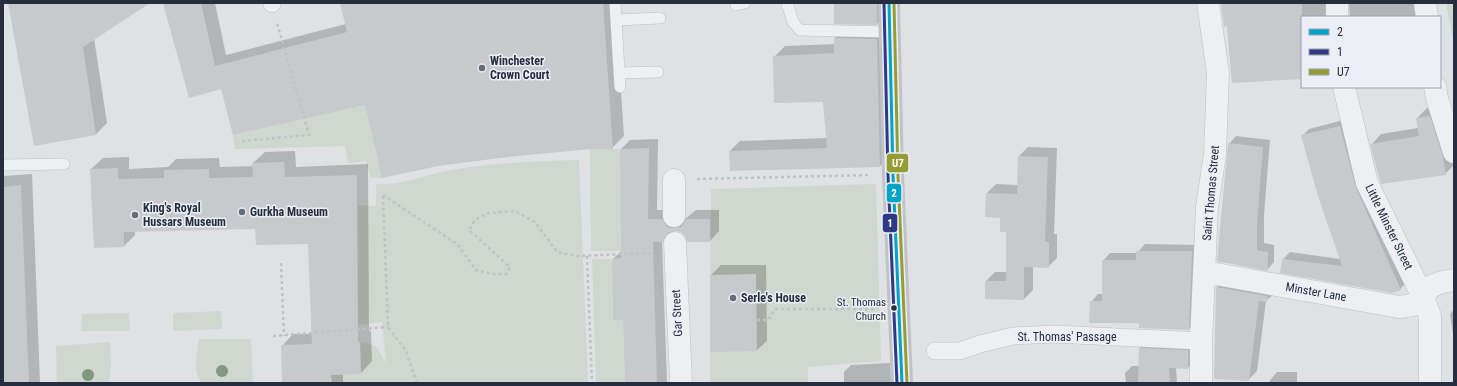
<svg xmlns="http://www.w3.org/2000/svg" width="1457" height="386" font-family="'Roboto Condensed',sans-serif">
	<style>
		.green { fill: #ced8ce }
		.shadow { fill: #0003 }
		.building { fill: #c7c9cc }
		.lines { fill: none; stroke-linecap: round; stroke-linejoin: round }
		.service-casing { stroke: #bdbfc2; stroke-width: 12 }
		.pedestrian-casing { stroke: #bdbfc2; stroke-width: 18 }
		.minor-casing { stroke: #bdbfc2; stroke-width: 23 }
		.path { stroke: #c1c2c7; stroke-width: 2.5; stroke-dasharray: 3 3; stroke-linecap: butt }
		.service { stroke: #eeeff1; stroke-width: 11 }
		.pedestrian { stroke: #eeeff1; stroke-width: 17 }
		.minor { stroke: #eeeff1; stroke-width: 22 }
		.secondary { stroke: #c0c2c7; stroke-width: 22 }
		.bus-1-casing { stroke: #ebeff5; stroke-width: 6 }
		.bus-2-casing { stroke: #ebeff5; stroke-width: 6 }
		.bus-3-casing { stroke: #ebeff5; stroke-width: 6 }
		.bus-1 { stroke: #02a3c7; stroke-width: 3 }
		.bus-2 { stroke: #2e3a86; stroke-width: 3 }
		.bus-3 { stroke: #959c33; stroke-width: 3 }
		.tree { fill: #839782 }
		.poi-dot { fill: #666c78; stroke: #ebeff5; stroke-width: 1.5 }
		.bus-dot { fill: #252d3e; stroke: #ebeff5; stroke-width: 1.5 }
		.labels { text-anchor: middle; stroke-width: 3; stroke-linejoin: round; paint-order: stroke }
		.bus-label { font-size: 11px; fill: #252d3e; stroke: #ebeff5; text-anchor: end }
		.poi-label { font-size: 12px; font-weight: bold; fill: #252d3e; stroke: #ebeff5; text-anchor: start }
		.street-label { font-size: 12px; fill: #252d3e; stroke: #ebeff5 }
		.line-badge { stroke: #ebeff5; stroke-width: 1.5 }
		.badge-label { font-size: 11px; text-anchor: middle; font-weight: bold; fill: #fff }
	</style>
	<rect width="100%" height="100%" fill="#dfe1e4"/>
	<path class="green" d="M 1446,3 L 1454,3 L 1454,46 Z
		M 365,105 L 382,178 L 371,178 L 366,161 L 348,163 L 345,146 L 235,149 L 233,135 Z
		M 590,149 L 620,149 L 621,251 L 591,251 Z
		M 579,160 L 588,383 L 332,383 L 331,375 L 361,373 L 360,342 C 380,344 377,349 386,363 L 382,322 L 358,325 L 357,205 L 376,206 L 376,184 C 401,186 427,174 451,170 C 493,163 536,161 579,160 Z
		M 876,184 L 881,361 L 808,367 L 808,383 L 710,383 L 711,189 Z
		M 592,259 L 612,259 L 613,320 L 623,320 L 625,383 L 596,383 Z
		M 221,311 L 222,329 L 173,331 L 173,313 Z
		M 129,313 L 130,331 L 81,331 L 82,314 Z
		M 199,339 L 251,339 L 253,383 L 202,383 C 192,372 197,353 199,339 Z
		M 110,342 L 111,363 L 109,383 L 57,383 L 56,346 Z"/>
	<path class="shadow" d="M 10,3 L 148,3 L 94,38 L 107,123 L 95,135 Z
		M 164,3 L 215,3 L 226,55 L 346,24 L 345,3 L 615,3 L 624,136 L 612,148 L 365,104 L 221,88 Z
		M 835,3 L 887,3 L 886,14 L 877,24 Z
		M 1222,3 L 1333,3 L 1336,17 L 1302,17 L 1302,78 L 1228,25 Z
		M 1349,3 L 1422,3 L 1424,17 L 1350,17 Z
		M 845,28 L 887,29 L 890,156 L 880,166 L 730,151 L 740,141 L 827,138 L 824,101 L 774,57 L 785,46 L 835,44 L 835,38 Z
		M 1439,107 L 1454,156 L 1454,165 L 1445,174 L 1372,144 L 1381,134 L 1418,128 L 1417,118 L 1427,108 Z
		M 1347,119 L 1407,282 L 1400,289 L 1283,259 L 1290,252 L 1340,259 L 1302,136 L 1309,129 Z
		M 1236,136 L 1270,140 L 1264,215 L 1264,243 L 1274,245 L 1274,262 L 1267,270 L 1218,261 L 1229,144 Z
		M 658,139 L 657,210 L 672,210 L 677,217 L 685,219 L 696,210 L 719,210 L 719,231 L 710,241 L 686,235 L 682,231 L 675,230 L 662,241 L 667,383 L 626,383 L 624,319 L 613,259 L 622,250 L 621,149 L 630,140 Z
		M 1028,147 L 1057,148 L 1054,234 L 1057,234 L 1057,258 L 1048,267 L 1033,267 L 1033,290 L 1024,299 L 986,281 L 995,272 L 1007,272 L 1007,231 L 1001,217 L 987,193 L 996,184 L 1018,185 L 1019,156 Z
		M 295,151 L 296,167 L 368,164 L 369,331 L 371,331 L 372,361 L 361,373 L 343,373 L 343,383 L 283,383 L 282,346 L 293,334 L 312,334 L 309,243 L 256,228 L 135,231 L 135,235 L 124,246 L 91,169 L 103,158 L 129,157 L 129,169 L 168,167 L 176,159 L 219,158 L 220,167 L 254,166 L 253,163 L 265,152 Z
		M 32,174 L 40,383 L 3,383 L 3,176 Z
		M 1145,244 L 1199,245 L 1196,322 L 1189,329 L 1140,323 L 1091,302 L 1098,294 L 1103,294 L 1103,261 L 1110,253 L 1137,253 Z
		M 721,265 L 766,265 L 767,341 L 757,350 L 711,275 Z
		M 1226,278 L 1276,292 L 1266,301 L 1257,371 L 1248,380 L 1215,378 L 1217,287 Z
		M 1454,309 L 1454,341 L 1450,314 Z
		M 1147,341 L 1195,344 L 1195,360 L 1188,368 L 1176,367 L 1177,383 L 1126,383 L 1125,373 L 1132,366 L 1140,366 L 1140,348 Z
		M 890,363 L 891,383 L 844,383 L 844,372 L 851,365 Z
		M 1277,372 L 1297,372 L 1297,383 L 1268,383 Z"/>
	<path class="building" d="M 8,3 L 150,3 L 83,47 L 96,135 L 34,146 Z
		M 163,3 L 201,3 L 215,66 L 347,32 L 340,3 L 603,3 L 613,149 L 590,149 L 499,158 L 438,166 L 382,178 L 365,105 L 233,135 L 221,89 L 189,98 Z
		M 834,3 L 877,3 L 877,25 L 834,24 Z
		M 1221,3 L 1302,3 L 1302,79 L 1232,83 L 1227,26 L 1224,27 Z
		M 834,38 L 877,39 L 880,167 L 730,171 L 729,151 L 827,148 L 823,102 L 774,103 L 773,56 L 834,53 Z
		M 1430,116 L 1443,157 L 1446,175 L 1381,184 L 1370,144 L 1419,136 L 1416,118 Z
		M 1340,126 L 1356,188 L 1401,290 L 1392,293 L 1280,273 L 1282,259 L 1342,266 L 1318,196 L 1301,135 Z
		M 1228,143 L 1263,147 L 1257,223 L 1257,250 L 1268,252 L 1268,271 L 1217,261 Z
		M 649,148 L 648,219 L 662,219 L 667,227 L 674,228 L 681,227 L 686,219 L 710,219 L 710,242 L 687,242 L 685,236 L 681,232 L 675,231 L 668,233 L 663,242 L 653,242 L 657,383 L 625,383 L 623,320 L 613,320 L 612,259 L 621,258 L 620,149 Z
		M 1018,156 L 1048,157 L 1045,242 L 1049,242 L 1049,268 L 1024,267 L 1024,300 L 985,299 L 985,281 L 1006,281 L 1006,232 L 1000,232 L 1000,218 L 985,217 L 986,193 L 1017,194 Z
		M 284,162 L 285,177 L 357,175 L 358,342 L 360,342 L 361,374 L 331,375 L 332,383 L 282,383 L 281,345 L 312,344 L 308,244 L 256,245 L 255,229 L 124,232 L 124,247 L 94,248 L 90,169 L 118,168 L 118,179 L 164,178 L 164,170 L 209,169 L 209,178 L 253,177 L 252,163 Z
		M 21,185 L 29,383 L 3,383 L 3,187 Z
		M 1136,251 L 1192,251 L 1189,330 L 1139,328 L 1139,324 L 1136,323 L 1089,323 L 1090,301 L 1102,301 L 1102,260 L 1136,260 Z
		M 756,274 L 757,351 L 710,352 L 710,275 Z
		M 1216,287 L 1267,296 L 1267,302 L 1259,301 L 1249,381 L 1214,379 Z
		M 1139,348 L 1188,350 L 1188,369 L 1169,368 L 1170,383 L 1138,383 Z"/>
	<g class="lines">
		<g class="service-casing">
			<path id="service" d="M 615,3 L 620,87
				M 787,3 L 793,22 L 800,30 L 890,32
				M 736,5 L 745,3
				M 616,20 L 660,18
				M 619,73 L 658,72
				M 3,165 L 64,164"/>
		</g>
		<g class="pedestrian-casing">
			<path id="pedestrian" d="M 272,3 L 272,4
				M 935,351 L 960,351 L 980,344 L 1013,336 L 1054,334 L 1201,341"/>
		</g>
		<g class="minor-casing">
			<path id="minor" d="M 1337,3 L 1337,17
				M 1425,3 L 1427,17
				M 1344,87 L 1367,183 L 1422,295 L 1430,316 L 1430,383
				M 1435,87 L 1437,98 L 1454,152
				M 674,180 L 674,216
				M 675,243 L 681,383
				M 1205,272 L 1399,307 L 1413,305 L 1432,286 L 1442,282 L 1454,280
				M 1201,383 L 1201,341 L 1207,207 L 1215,154 L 1218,73 L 1208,3"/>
		</g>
		<path class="path" d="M 242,141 L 309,135 L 277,23
			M 697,179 L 870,175
			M 383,195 L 457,244 L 476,270 L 492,274 L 506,274 L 510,267 L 469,230 L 475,220 L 488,213 L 515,211 L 535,222 L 557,252 L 577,256 L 652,253
			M 383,196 L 388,327 L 406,351 L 417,383
			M 587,256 L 592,383
			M 281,263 L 284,336
			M 757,320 L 768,320 L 775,309 L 877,309
			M 273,336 L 388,327"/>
		<use href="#service" class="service"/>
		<use href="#pedestrian" class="pedestrian"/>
		<use href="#minor" class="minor"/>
		<path class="secondary" d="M 889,3 L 893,175 L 902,383"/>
		<g class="bus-1-casing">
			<path id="bus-1" d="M 889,3 L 893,175 L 902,383"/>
		</g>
		<g class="bus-2-casing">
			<path id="bus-2" d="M 884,3 L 888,175 L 897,383"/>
		</g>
		<g class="bus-3-casing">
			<path id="bus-3" d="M 894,3 L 898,175 L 907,383"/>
		</g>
		<use href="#bus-1" class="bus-1"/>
		<use href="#bus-2" class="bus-2"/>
		<use href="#bus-3" class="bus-3"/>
	</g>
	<g class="tree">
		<circle cx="222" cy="371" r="6"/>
		<circle cx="88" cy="375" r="6"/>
	</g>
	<g class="poi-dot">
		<circle cx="482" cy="68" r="4"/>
		<circle cx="242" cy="212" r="4"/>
		<circle cx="135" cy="215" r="4"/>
		<circle cx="733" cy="298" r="4"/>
	</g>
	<circle class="bus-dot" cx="894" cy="308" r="3.5"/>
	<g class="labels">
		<g class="bus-label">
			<text x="886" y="306">St. Thomas<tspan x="886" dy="14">Church</tspan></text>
		</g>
		<g class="poi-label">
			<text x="490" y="65">Winchester<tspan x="490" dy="14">Crown Court</tspan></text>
			<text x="143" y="212">King's Royal<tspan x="143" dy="14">Hussars Museum</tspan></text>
			<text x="250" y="216">Gurkha Museum</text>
			<text x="741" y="302">Serle's House</text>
		</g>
		<g class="street-label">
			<text transform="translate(1211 193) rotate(-85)" y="4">Saint Thomas Street</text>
			<text transform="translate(1389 227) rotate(64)" y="4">Little Minster Street</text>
			<text transform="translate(1316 292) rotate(10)" y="4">Minster Lane</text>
			<text transform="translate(677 313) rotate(-93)" y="4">Gar Street</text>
			<text x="1067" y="341">St. Thomas' Passage</text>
		</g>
	</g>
	<g class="line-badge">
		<rect x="886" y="153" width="23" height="20" rx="4" fill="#959c33"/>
		<rect x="886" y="183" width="16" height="20" rx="4" fill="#02a3c7"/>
		<rect x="882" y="213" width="16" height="20" rx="4" fill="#2e3a86"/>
	</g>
	<g class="badge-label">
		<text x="898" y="167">U7</text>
		<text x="894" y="197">2</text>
		<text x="890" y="227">1</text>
	</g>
	<rect width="1457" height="386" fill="none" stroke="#252d3e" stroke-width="8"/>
	<rect x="1301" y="16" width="140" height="72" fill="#ebeff5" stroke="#9ca1ac"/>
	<rect x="1309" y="29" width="20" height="6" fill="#02a3c7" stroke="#9ca1ac"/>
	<text x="1337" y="36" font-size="12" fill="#252d3e">2</text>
	<rect x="1309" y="49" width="20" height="6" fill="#2e3a86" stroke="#9ca1ac"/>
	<text x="1337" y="56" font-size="12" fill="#252d3e">1</text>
	<rect x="1309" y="69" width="20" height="6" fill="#959c33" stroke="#9ca1ac"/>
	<text x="1337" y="76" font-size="12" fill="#252d3e">U7</text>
</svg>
